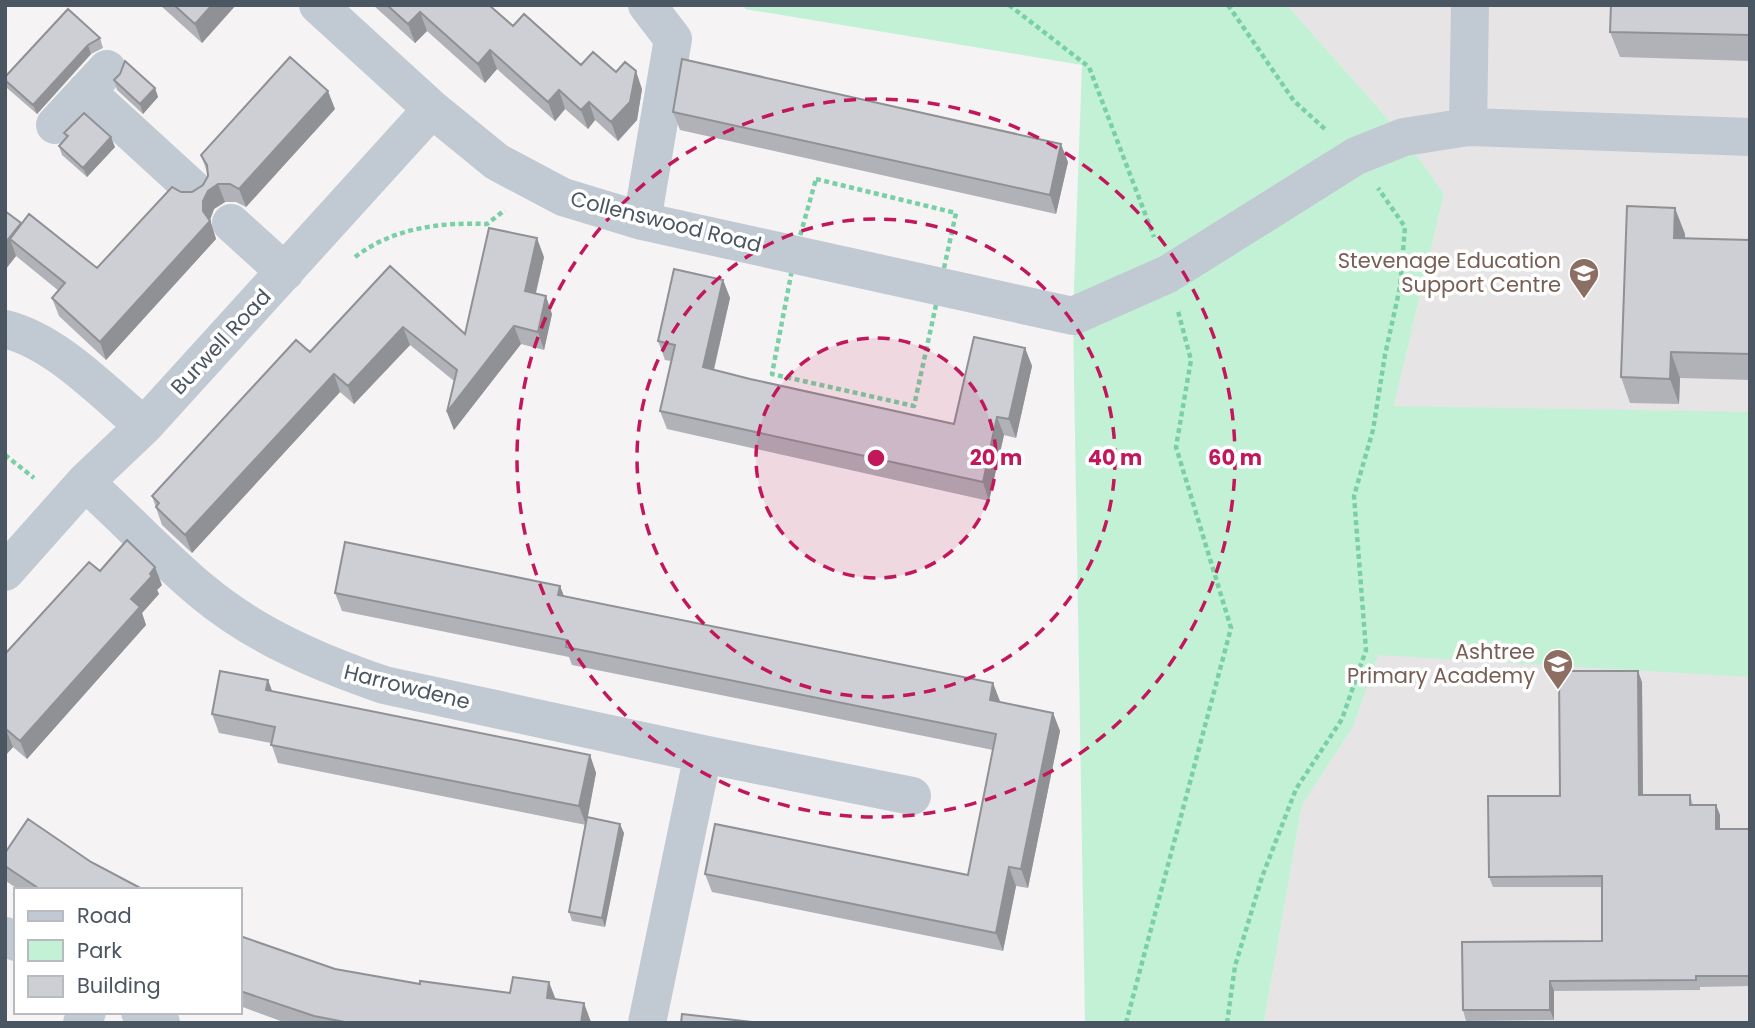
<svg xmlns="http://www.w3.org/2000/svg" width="1755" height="1028" font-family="Poppins,sans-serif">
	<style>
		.education { fill: #e6e4e5 }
		.green { fill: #c3f1d5 }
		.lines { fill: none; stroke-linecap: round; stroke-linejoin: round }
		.path { stroke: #7ad0a6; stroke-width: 4.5; stroke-dasharray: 5 3.5; stroke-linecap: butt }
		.minor { stroke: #c1cad2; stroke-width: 38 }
		.wall { fill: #b0b2b7 }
		.shaded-wall { fill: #909195 }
		.building { fill: #cdcfd5; stroke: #909195; stroke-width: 2 }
		.ring { fill: none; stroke: #c2185b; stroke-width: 3.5; stroke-dasharray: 12 9 }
		.labels { text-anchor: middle; stroke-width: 7; stroke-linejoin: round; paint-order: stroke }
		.street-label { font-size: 21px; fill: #4a5661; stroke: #fff }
		.education-label { font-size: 21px; fill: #785e54; stroke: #fff; text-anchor: end }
		.centre { fill: #c2185b; stroke: #fff; stroke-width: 3.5 }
		.ring-label { font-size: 21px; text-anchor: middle; font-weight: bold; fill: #c2185b; stroke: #fff; stroke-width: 7; stroke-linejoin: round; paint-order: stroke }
	</style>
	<rect width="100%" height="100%" fill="#f5f3f3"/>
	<path class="education" d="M 1287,5 L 1750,5 L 1750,1023 L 1264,1023 L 1302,805 L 1353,727 L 1365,529 L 1444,194 L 1404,137 Z"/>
	<path class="green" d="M 744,5 L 1287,5 L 1404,137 L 1444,194 L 1394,406 L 1750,412 L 1750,677 L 1378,655 L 1353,727 L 1302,805 L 1264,1023 L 1085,1023 L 1073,316 L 1082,65 L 745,9 Z"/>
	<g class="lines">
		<path class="path" d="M 1009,5 L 1089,67 L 1154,237
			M 1228,5 L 1294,101 L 1326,130
			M 816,179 L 956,213 L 914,406 L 772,374 L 795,254 Z
			M 355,257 C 393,228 440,222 487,224 L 505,210
			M 5,455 L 34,478
			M 1126,1023 L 1231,628 L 1176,447 L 1191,360 L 1178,311
			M 1227,1023 L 1235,966 L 1262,877 L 1296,789 L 1342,719 L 1366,650 L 1354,496 L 1373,430 L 1385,355 L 1400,287 L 1405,227 L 1378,188"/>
		<path class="minor" d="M 318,5 L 432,109 L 497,162 L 563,197 L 642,221 L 1073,316 L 1168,274 L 1356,156 L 1404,137 L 1468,127 L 1750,137
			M 86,91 L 193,189
			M 55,125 L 107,69
			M 1468,127 L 1470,5
			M 642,221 L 673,39 L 647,5
			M 231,223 L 285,272
			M 5,329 C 57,342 103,392 144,426
			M 85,482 C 125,518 162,558 203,592 C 256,636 320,663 384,685 L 703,754 L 912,796
			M 5,572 L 85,482 L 144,426 L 432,109
			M 5,936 L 16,942
			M 140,1012 L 161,1023
			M 82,1023 L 87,1012
			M 647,1023 L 703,754"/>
	</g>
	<path class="wall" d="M 160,5 L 236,5 L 202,43 Z
		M 373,5 L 489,5 L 513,26 L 581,65 L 616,72 L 642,89 L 637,120 L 618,141 L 595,120 L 588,129 L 565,109 L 555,121 L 497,69 L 485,83 L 427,31 L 415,43 Z
		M 1750,5 L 1750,61 L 1620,57 L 1610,32 Z
		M 100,38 L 103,48 L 91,54 L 37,114 L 7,88 L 5,83 L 5,77 Z
		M 114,80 L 155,88 L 158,97 L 143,114 L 117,90 Z
		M 335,109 L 246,207 L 236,202 L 225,202 L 214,209 L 210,221 L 216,239 L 106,360 L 59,316 L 52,298 L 59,291 L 16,256 L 5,270 L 5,211 L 22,224 L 97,268 L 181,192 L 192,192 L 203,185 L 208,176 L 207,172 L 201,155 Z
		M 673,112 L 1068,162 L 1056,214 L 680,130 Z
		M 64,133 L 115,147 L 87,177 L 62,155 L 59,146 L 66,138 Z
		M 1685,234 L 1685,238 L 1750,240 L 1750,380 L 1680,378 L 1679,404 L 1630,403 L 1621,377 Z
		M 544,257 L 536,293 L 552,314 L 544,350 L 521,344 L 454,430 L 447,412 L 454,381 L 410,345 L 354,404 L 340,392 L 192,553 L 162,525 L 152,496 L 310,352 L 390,266 L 465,334 Z
		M 723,280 L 730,298 L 714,370 L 750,379 L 954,424 L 1025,348 L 1032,366 L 1016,438 L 1004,435 L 989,501 L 667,429 L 660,411 L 671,361 L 665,360 L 658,341 Z
		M 100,571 L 162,585 L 157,590 L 159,594 L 142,613 L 146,625 L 27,759 L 13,747 L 5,756 L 5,654 Z
		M 560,586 L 564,597 L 993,683 L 999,702 L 1053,713 L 1060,731 L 1028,888 L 1016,886 L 1003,951 L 712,892 L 705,874 L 968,875 L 993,750 L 572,665 L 569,657 L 342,611 L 335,593 Z
		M 268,680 L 272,691 L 590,755 L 596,773 L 588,817 L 624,833 L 605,927 L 572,921 L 569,912 L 586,825 L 278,763 L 271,743 L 219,733 L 212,714 Z
		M 1642,682 L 1643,795 L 1690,795 L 1693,805 L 1716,805 L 1720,815 L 1720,829 L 1750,829 L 1750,986 L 1700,987 L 1700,990 L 1554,991 L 1554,1020 L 1466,1021 L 1463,1010 L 1602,941 L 1602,887 L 1493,887 L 1489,877 L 1560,796 Z
		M 5,853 L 91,862 L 144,890 L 19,890 L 6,881 Z
		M 240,936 L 335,969 L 420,984 L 555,999 L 591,1022 L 590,1023 L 286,1023 L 240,1006 Z"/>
	<path class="shaded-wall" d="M 212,5 L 236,5 L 202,43 L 195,24 Z
		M 420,12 L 427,31 L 415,43 L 408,24 Z
		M 88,45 L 91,54 L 37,114 L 33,105 Z
		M 490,50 L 497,69 L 485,83 L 478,64 Z
		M 636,71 L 642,89 L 637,120 L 618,141 L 611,122 Z
		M 155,88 L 158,97 L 143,114 L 140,104 Z
		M 559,90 L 565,109 L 555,121 L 548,102 Z
		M 328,91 L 335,109 L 246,207 L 239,189 Z
		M 589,102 L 595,120 L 588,129 L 581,110 Z
		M 111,137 L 115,147 L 87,177 L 83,168 Z
		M 1061,144 L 1068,162 L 1056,214 L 1050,195 Z
		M 218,184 L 225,202 L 214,209 L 210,219 L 216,239 L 106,360 L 100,342 L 203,211 L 203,201 L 208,191 Z
		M 1675,208 L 1685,234 L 1684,263 L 1674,238 Z
		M 21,223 L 10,239 L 16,256 L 5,270 L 5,243 Z
		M 537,238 L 544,257 L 532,309 L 525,291 Z
		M 723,280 L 730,298 L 710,385 L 703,367 Z
		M 546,296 L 552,314 L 544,350 L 538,332 Z
		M 514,326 L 521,344 L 454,430 L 447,412 Z
		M 403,327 L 410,345 L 354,404 L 348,386 Z
		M 1025,348 L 1032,366 L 1016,438 L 1009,419 Z
		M 1671,352 L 1680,378 L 1679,404 L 1670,379 Z
		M 334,374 L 340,392 L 192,553 L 185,535 Z
		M 997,417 L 1004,435 L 989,501 L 983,482 Z
		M 155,567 L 162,585 L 157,590 L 159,594 L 142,613 L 146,625 L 27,759 L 20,741 Z
		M 560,586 L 567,604 L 558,595 Z
		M 1638,671 L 1642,682 L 1643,806 L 1639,795 Z
		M 268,680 L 275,699 L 266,690 Z
		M 993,683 L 1000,701 L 996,719 L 990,700 Z
		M 1053,713 L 1060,731 L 1028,888 L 1021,869 Z
		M 6,729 L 13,747 L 5,756 L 5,730 Z
		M 590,755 L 596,773 L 586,825 L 579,806 Z
		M 1716,805 L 1720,815 L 1720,840 L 1716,829 Z
		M 620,824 L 624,833 L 605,927 L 602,918 Z
		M 1009,867 L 1016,886 L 1003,951 L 996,933 Z
		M 1550,981 L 1554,991 L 1554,1020 L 1550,1010 Z
		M 549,982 L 556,1000 L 547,998 Z
		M 584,1003 L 591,1022 L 590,1023 L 581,1023 Z"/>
	<path class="building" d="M 174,5 L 212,5 L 195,24 Z
		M 387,5 L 489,5 L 513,26 L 524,14 L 581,65 L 593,52 L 616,72 L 625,62 L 636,71 L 630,102 L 611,122 L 589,102 L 581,110 L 559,90 L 548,102 L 490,50 L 478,64 L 420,12 L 408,24 Z
		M 1611,5 L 1750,5 L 1750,35 L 1610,32 Z
		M 68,9 L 100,38 L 88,45 L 33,105 L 5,80 L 5,77 Z
		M 290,57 L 328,91 L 239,189 L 230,184 L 218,184 L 208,191 L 203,201 L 203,211 L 210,221 L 100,342 L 52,298 L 65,283 L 10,239 L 29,214 L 97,268 L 172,187 L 181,192 L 192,192 L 203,185 L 208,176 L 207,165 L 201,155 Z
		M 682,59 L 1061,144 L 1050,195 L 673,112 Z
		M 125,61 L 155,88 L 140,104 L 114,80 L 120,74 Z
		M 84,113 L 111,137 L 83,168 L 59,146 L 68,136 L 64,133 Z
		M 1627,206 L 1675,208 L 1674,238 L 1750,240 L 1750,354 L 1671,352 L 1670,379 L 1621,377 Z
		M 5,211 L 21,223 L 5,243 Z
		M 489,228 L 537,238 L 525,291 L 546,296 L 538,332 L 514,326 L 447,412 L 457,370 L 403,327 L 348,386 L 334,374 L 185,535 L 156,507 L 159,503 L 152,496 L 296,340 L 310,352 L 390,266 L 465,334 Z
		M 674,269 L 723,280 L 703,367 L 750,379 L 954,424 L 974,337 L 1025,348 L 1009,419 L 997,417 L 983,482 L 660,411 L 675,345 L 658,341 Z
		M 127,540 L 155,567 L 150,574 L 152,576 L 131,599 L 140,607 L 20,741 L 6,729 L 5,730 L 5,654 L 89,562 L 100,571 Z
		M 345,542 L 560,586 L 558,595 L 993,683 L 990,700 L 1053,713 L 1021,869 L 1009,867 L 996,933 L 705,874 L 715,824 L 968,875 L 996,734 L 566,647 L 567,640 L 335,593 Z
		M 220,671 L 268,680 L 266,690 L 590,755 L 579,806 L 271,745 L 275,727 L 212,714 Z
		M 1559,671 L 1638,671 L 1639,795 L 1690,795 L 1690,805 L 1716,805 L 1716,829 L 1750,829 L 1750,976 L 1696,976 L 1696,980 L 1550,981 L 1550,1010 L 1463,1010 L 1462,942 L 1602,941 L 1602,876 L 1489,877 L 1488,796 L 1560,796 Z
		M 587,817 L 620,824 L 602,918 L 569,912 Z
		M 28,819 L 91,862 L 144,890 L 41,890 L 5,866 L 5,853 Z
		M 240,936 L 335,969 L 420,984 L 420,981 L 510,993 L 513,977 L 549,982 L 547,998 L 584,1003 L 581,1023 L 350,1023 L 314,1016 L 240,991 Z
		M 682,1014 L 761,1023 L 681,1023 Z"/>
	<circle cx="876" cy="458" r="120" fill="#c2185b" fill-opacity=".12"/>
	<g class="ring">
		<circle cx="876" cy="458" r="120"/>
		<circle cx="876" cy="458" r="239"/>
		<circle cx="876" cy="458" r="359"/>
	</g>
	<defs>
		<g id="school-pin" transform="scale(1.575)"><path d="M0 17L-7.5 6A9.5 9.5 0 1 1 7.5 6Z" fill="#8d6e63" stroke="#fff"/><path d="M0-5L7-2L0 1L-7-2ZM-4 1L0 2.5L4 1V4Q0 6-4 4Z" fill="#fff"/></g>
	</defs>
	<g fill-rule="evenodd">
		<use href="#school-pin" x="1584" y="273"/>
		<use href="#school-pin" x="1558" y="664"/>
	</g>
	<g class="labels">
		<g class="street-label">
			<text transform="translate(666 222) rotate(14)" y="7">Collenswood Road</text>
			<text transform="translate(221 342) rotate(-47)" y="7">Burwell Road</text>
			<text transform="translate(407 687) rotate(14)" y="7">Harrowdene</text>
		</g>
		<g class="education-label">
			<text x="1561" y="268">Stevenage Education<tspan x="1561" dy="24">Support Centre</tspan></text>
			<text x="1535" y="659">Ashtree<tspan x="1535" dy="24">Primary Academy</tspan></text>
		</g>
	</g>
	<circle cx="876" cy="458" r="10" class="centre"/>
	<g class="ring-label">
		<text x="996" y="465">20 m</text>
		<text x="1115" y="465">40 m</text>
		<text x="1235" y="465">60 m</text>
	</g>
	<rect width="1755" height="1028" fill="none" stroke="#4a5661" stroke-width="14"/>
	<rect x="14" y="888" width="228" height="126" fill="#ffffff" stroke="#b7bbc0" stroke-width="2"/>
	<rect x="28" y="911" width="35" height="10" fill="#c1cad2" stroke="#b7bbc0" stroke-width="2"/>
	<text x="77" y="923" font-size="21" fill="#4a5661">Road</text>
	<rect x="28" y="940" width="35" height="21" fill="#c3f1d5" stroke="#b7bbc0" stroke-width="2"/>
	<text x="77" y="958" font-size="21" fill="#4a5661">Park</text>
	<rect x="28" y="976" width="35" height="21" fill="#cdcfd5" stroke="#b7bbc0" stroke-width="2"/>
	<text x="77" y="993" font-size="21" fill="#4a5661">Building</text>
</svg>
